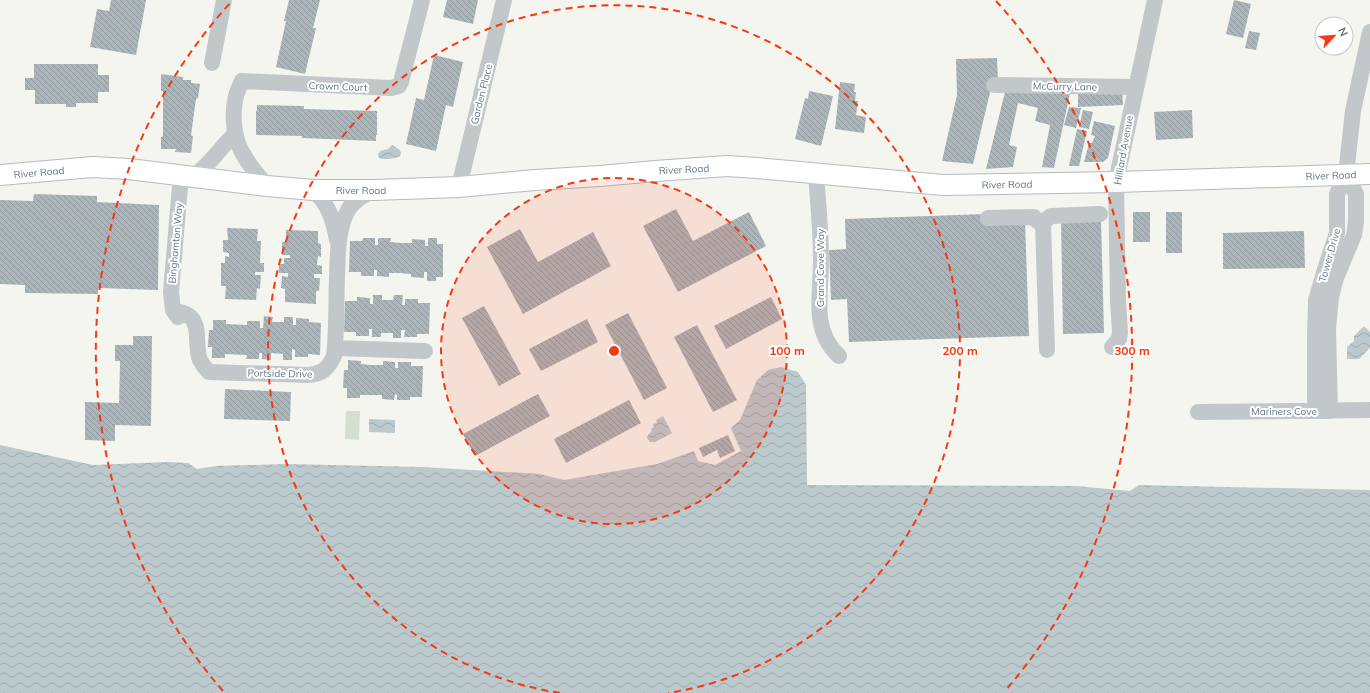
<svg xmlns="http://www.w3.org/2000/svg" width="1370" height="693" font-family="Mulish,sans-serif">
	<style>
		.green { fill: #d6ddd1 }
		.water { fill: url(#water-waves) }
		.building { fill: url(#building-back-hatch) }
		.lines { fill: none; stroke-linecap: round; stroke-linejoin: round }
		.major-casing { stroke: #b5babd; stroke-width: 22 }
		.minor { stroke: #c2c7ca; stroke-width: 16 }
		.major { stroke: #fff; stroke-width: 20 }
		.ring { fill: none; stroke: #f53a11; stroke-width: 2; stroke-dasharray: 7 5 }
		.labels { text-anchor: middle; stroke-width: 4; stroke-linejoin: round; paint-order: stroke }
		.street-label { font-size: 10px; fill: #617785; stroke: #fff }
		.centre { fill: #f53a11; stroke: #fff; stroke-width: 2 }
		.ring-label { font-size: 12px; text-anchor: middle; font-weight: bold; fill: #f53a11; stroke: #fff; stroke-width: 4; stroke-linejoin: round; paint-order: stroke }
	</style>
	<defs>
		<pattern id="water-waves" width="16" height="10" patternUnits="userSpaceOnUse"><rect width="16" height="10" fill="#bccace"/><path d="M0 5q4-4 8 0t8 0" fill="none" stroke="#9ca9ad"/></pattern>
		<pattern id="building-back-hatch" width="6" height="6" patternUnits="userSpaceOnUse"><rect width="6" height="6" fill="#acb6ba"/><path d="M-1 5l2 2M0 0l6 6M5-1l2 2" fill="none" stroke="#8f999d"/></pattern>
	</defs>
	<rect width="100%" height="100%" fill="#f5f5f0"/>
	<path class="green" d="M 346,411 L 360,411 L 359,440 L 345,439 Z"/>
	<path class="water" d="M 392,145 L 400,150 L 401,153 L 400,156 C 395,159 385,160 379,158 L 378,154 L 380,151 L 388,149 Z
		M 1364,326 L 1370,332 L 1370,348 L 1359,359 L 1347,359 L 1347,347 L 1354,341 L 1354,336 Z
		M 781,367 L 798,372 L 806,385 L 807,485 L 1076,486 L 1130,491 L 1139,485 L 1370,490 L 1370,693 L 0,693 L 0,445 L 93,465 L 168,462 L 188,463 L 197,469 L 216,466 L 285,464 L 422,467 L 540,474 L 564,480 L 657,464 L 694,451 L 698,461 L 715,465 L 741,451 L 731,428 L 740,420 L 757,380 L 768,370 Z
		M 663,416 L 672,433 L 655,442 L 650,442 L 647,438 L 648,435 L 652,431 L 651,429 L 654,427 L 653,424 L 657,423 L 656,420 Z
		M 369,419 L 395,420 L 395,433 L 369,432 Z"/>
	<path class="building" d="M 111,0 L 146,0 L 136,55 L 90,47 L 97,9 L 109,11 Z
		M 289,0 L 320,0 L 313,28 L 316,28 L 305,74 L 276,67 L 286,21 L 284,21 Z
		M 447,0 L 478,0 L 473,24 L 443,17 Z
		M 1234,0 L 1251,4 L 1243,38 L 1226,34 Z
		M 1249,31 L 1260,33 L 1256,50 L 1245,48 Z
		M 434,55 L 463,62 L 453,107 L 446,105 L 436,151 L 406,144 L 416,98 L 424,100 Z
		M 997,58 L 998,80 L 993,80 L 973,164 L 942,161 L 957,95 L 956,59 Z
		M 34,64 L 98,64 L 98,75 L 109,75 L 109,92 L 98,92 L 98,103 L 76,103 L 76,107 L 66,107 L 66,104 L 35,104 L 35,90 L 25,90 L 25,78 L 34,78 Z
		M 161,74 L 183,77 L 183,80 L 191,80 L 191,83 L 200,84 L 198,98 L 196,99 L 191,135 L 193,136 L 191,153 L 175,152 L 176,149 L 161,149 L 161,137 L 163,136 L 163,91 L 161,91 Z
		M 840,82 L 855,84 L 854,92 L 856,92 L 855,101 L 858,101 L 856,115 L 866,117 L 864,133 L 835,129 Z
		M 1122,90 L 1123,105 L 1078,107 L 1078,91 Z
		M 809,91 L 833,96 L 821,146 L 795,139 L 805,98 L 808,99 Z
		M 1005,92 L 1070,93 L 1054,168 L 1042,167 L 1050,125 L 1035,121 L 1038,108 L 1018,103 L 1009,145 L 1017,147 L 1013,167 L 986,169 Z
		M 257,105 L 304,106 L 304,109 L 377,111 L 377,135 L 376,135 L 376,141 L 302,138 L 302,136 L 256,135 L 256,111 L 257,111 Z
		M 1069,107 L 1081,108 L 1076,128 L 1064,125 Z
		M 1083,110 L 1093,112 L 1089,129 L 1079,127 Z
		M 1192,110 L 1193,138 L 1156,140 L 1154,112 Z
		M 1094,121 L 1115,126 L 1108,158 L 1103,162 L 1084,162 L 1089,143 L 1092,143 L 1095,136 L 1091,135 Z
		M 1077,129 L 1087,131 L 1079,166 L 1069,166 Z
		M 34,194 L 97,196 L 97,202 L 159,205 L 158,290 L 98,288 L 98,294 L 25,293 L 25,285 L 0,284 L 0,200 L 33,201 Z
		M 676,209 L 693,241 L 749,212 L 766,246 L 678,292 L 643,226 Z
		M 1133,212 L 1150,212 L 1150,242 L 1133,242 Z
		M 1166,212 L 1182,212 L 1182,253 L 1166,253 Z
		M 985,214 L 1025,221 L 1029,336 L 849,342 L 847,299 L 831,300 L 829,250 L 846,249 L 845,219 Z
		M 1101,219 L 1104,333 L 1063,334 L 1061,220 Z
		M 227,228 L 258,229 L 257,241 L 261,241 L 260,263 L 264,263 L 264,272 L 255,272 L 255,275 L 261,275 L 260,289 L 257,288 L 256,300 L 225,299 L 226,286 L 221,286 L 221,263 L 225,263 L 225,256 L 229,257 L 229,253 L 223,252 L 223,240 L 228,240 Z
		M 520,229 L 538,262 L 593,232 L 611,266 L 523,314 L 487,247 Z
		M 286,230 L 318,231 L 318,243 L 321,244 L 321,257 L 318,256 L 317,265 L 322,266 L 322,274 L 314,274 L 314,278 L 320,278 L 319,291 L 316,291 L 316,304 L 285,302 L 285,289 L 281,288 L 282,276 L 288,277 L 288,273 L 279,273 L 279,264 L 284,264 L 284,258 L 290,258 L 290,255 L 282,255 L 282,242 L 286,242 Z
		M 1304,231 L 1305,268 L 1223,269 L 1223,233 Z
		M 363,238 L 375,238 L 375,245 L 378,245 L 378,238 L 391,238 L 390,242 L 401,243 L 412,243 L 412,239 L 425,240 L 425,246 L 428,246 L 428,238 L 437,238 L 437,244 L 443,244 L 443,277 L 436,277 L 436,281 L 427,281 L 427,272 L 424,272 L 424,278 L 411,277 L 411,274 L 400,273 L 389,273 L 389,277 L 377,276 L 377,270 L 374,270 L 374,276 L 361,276 L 361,272 L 349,272 L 350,241 L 362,241 Z
		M 373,295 L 382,295 L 382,300 L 393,300 L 394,295 L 403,295 L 402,305 L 405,305 L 405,299 L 418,299 L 418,303 L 430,303 L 429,334 L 417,334 L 417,337 L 404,337 L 405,330 L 401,330 L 401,338 L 393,338 L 393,333 L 381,333 L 381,337 L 372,337 L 372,329 L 369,329 L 369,336 L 356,336 L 356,332 L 344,332 L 345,301 L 357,301 L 357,297 L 370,298 L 370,304 L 373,304 Z
		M 771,297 L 782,319 L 726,349 L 714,326 Z
		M 484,306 L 521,374 L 499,386 L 462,318 Z
		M 628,313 L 667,388 L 644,400 L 605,325 Z
		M 264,316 L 273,317 L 272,322 L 284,322 L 284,317 L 293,317 L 293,325 L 296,325 L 296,318 L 309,319 L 309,322 L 321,323 L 320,355 L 308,354 L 308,357 L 295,357 L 295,350 L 292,349 L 292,360 L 283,360 L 283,354 L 271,353 L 271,360 L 262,359 L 262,353 L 259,353 L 259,359 L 246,359 L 247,355 L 225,354 L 225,358 L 212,358 L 212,347 L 208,347 L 209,330 L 213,330 L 213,320 L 226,320 L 226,324 L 247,325 L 247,321 L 260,321 L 260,328 L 263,328 Z
		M 587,319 L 598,342 L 541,371 L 529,349 Z
		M 697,325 L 737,400 L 713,412 L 674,337 Z
		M 133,336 L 152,336 L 151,426 L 115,425 L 115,441 L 85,440 L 85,402 L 119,403 L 120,361 L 115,361 L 115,345 L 133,345 Z
		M 348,360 L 361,361 L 361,364 L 371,365 L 383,365 L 383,361 L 395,362 L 395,368 L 398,368 L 398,362 L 411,362 L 411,366 L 423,366 L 422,397 L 410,397 L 410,400 L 397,400 L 397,395 L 395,394 L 394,400 L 382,399 L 382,395 L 360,395 L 360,398 L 347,398 L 347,388 L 343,388 L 344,370 L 348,370 Z
		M 225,389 L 291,392 L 290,421 L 224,419 Z
		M 538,394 L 550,416 L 475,456 L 463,434 Z
		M 629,400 L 641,423 L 566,463 L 554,439 Z
		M 728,435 L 735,451 L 720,458 L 717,450 L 703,457 L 699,448 Z"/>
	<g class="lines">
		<g class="major-casing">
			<path id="major" d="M 0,175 L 93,167 L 129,169 L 267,186 L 313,190 L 374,190 L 459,187 L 535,180 L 600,176 L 655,171 L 727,166 L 757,168 L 943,185 L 1116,182 L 1370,174"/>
		</g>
		<path class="minor" d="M 212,63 L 224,0
			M 994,85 L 1135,87
			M 816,174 C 818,202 821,231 821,260 C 821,279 818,299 820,318 C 822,333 828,346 839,356
			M 192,177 C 210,166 220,147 235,134
			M 267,186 C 258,175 246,162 240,148 C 233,133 232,112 236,96 C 237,91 240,86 242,81 L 391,88 L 399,86 L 401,82 L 422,0
			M 459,187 L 504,0
			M 313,190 C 329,205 333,219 337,240
			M 988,218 L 1034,217 L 1037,221 L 1043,222 L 1051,216 L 1100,214
			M 1043,222 L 1047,350
			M 173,310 C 178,311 183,312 188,315 C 202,324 194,346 200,360 C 202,364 206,369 209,372 L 308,375 C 322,374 328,369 334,356 C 337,330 336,303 337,277 C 338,255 337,230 348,210 C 354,200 364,195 374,190
			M 178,317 L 173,310 L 171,292 L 181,175
			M 1112,347 L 1119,339 L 1120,332 L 1118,301 L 1116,182 L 1155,0
			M 335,348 L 425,351
			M 1315,411 L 1315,337 L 1316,300 L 1327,263 L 1337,233 L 1337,194 L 1346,175 L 1353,111 L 1370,32
			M 1330,411 L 1328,329 L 1331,297 L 1336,278 L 1354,235 L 1356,222 L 1356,194 L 1346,175
			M 1198,412 L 1370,410"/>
		<use href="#major" class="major"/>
	</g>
	<circle cx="614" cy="351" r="173" fill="#f53a11" fill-opacity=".12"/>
	<g class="ring">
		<circle cx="614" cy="351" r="173"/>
		<path d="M560 693A346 346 0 1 1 668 693"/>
		<path d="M223 691A518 518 0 0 1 232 1M996 1A518 518 0 0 1 1005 691"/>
	</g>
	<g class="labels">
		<g class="street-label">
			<text transform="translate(338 86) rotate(2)" y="4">Crown Court</text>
			<text transform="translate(1065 86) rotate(1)" y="4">McCurry Lane</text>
			<text transform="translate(481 94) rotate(-76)" y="4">Garden Place</text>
			<text transform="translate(1123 150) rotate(-80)" y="4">Hilliard Avenue</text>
			<text transform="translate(684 169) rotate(-3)" y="4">River Road</text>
			<text transform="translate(39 172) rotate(-5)" y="4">River Road</text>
			<text transform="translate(1331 175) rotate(-2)" y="4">River Road</text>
			<text transform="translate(1007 184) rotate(-1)" y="4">River Road</text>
			<text x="361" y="194">River Road</text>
			<text transform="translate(175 243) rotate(-85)" y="4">Binghamton Way</text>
			<text transform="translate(1329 255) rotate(-74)" y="4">Tower Drive</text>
			<text transform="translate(820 268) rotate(-90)" y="4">Grand Cove Way</text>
			<text transform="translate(280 373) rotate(1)" y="4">Portside Drive</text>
			<text x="1284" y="415">Mariners Cove</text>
		</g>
	</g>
	<circle cx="614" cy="351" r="6" class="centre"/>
	<g class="ring-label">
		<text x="787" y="355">100 m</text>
		<text x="960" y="355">200 m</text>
		<text x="1132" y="355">300 m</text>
	</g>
	<g transform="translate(1334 36) rotate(65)"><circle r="19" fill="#ffffff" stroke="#c0c9ce"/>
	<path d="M0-3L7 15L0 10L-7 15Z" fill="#f53a11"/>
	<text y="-6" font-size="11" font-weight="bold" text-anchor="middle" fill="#617785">N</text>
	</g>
</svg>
